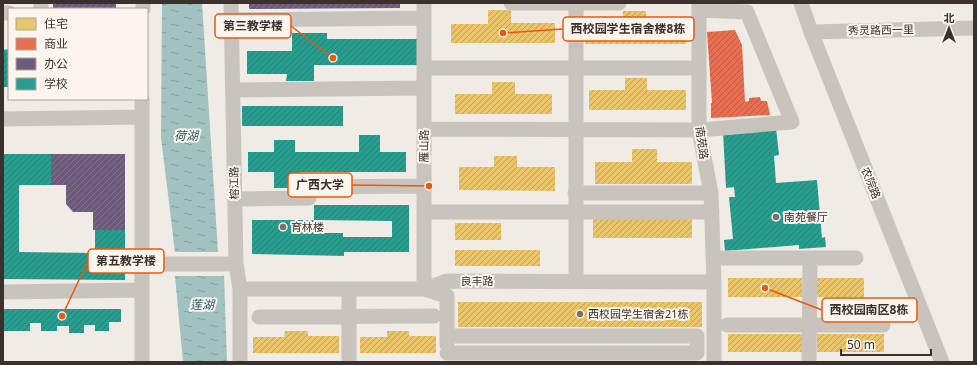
<svg xmlns="http://www.w3.org/2000/svg" width="977" height="365" font-family="'Noto Sans','Noto Sans SC',sans-serif">
	<style>
		.water { fill: url(#water-ripples) }
		.homes { fill: url(#homes-hatch) }
		.shops { fill: url(#shops-hatch) }
		.offices { fill: url(#offices-hatch) }
		.schools { fill: url(#schools-hatch); fill-rule: evenodd }
		.lines { fill: none; stroke-linecap: round; stroke-linejoin: round }
		.minor { stroke: #c9c3be; stroke-width: 15 }
		.poi-dot { fill: #7a716c; stroke: #fbf5ee; stroke-width: 1.5 }
		.labels { text-anchor: middle; stroke-width: 4; stroke-linejoin: round; paint-order: stroke }
		.street-label { font-size: 11px; fill: #3b302b; stroke: #fbf5ee }
		.poi-label { font-size: 11px; fill: #3b302b; stroke: #fbf5ee; text-anchor: start }
		.water-label { font-size: 12px; font-style: italic; fill: #1f5a5e; stroke: #fbf5ee }
		.leader { fill: none; stroke: #e8590c; stroke-width: 1.5 }
		.callout-dot { fill: #e8590c; stroke: #fbf5ee; stroke-width: 1.5 }
		.callout { fill: #fbf5ee; stroke: #e8590c; stroke-width: 1.5 }
		.callout-label { font-size: 12px; text-anchor: middle; font-weight: bold; fill: #3b302b }
	</style>
	<defs>
		<pattern id="water-ripples" width="26" height="14" patternUnits="userSpaceOnUse"><rect width="26" height="14" fill="#a1c2c1"/><path d="M2 4q2-2 4 0t4 0M15 11q2-2 4 0t4 0" fill="none" stroke="#849e9d"/></pattern>
		<pattern id="homes-hatch" width="6" height="6" patternUnits="userSpaceOnUse"><rect width="6" height="6" fill="#e9c46a"/><path d="M-1 1l2-2M0 6l6-6M5 7l2-2" fill="none" stroke="#bea057"/></pattern>
		<pattern id="shops-hatch" width="6" height="6" patternUnits="userSpaceOnUse"><rect width="6" height="6" fill="#e76f51"/><path d="M-1 1l2-2M0 6l6-6M5 7l2-2" fill="none" stroke="#bc5c43"/></pattern>
		<pattern id="offices-hatch" width="6" height="6" patternUnits="userSpaceOnUse"><rect width="6" height="6" fill="#6d597a"/><path d="M-1 1l2-2M0 6l6-6M5 7l2-2" fill="none" stroke="#83738b"/></pattern>
		<pattern id="schools-hatch" width="6" height="6" patternUnits="userSpaceOnUse"><rect width="6" height="6" fill="#2a9d8f"/><path d="M-1 1l2-2M0 6l6-6M5 7l2-2" fill="none" stroke="#258075"/></pattern>
	</defs>
	<rect width="100%" height="100%" fill="#f0ebe5"/>
	<path class="water" d="M 162,3 L 202,3 L 218,252 L 175,252 L 161,137 Z
		M 175,276 L 224,276 L 227,362 L 183,362 Z"/>
	<path class="homes" d="M 488,10 L 511,10 L 511,23 L 555,23 L 555,43 L 451,43 L 451,24 L 488,24 Z
		M 623,11 L 646,11 L 646,24 L 686,24 L 686,44 L 585,44 L 585,25 L 623,25 Z
		M 625,78 L 647,78 L 647,90 L 686,90 L 686,110 L 589,110 L 589,90 L 625,90 Z
		M 492,82 L 515,82 L 515,94 L 552,94 L 552,114 L 455,114 L 455,94 L 492,94 Z
		M 632,149 L 657,149 L 657,162 L 692,162 L 692,184 L 595,184 L 595,162 L 632,162 Z
		M 494,156 L 517,156 L 517,167 L 555,167 L 555,191 L 459,190 L 459,167 L 494,167 Z
		M 593,217 L 692,217 L 692,238 L 593,238 Z
		M 455,223 L 501,223 L 501,240 L 455,240 Z
		M 455,250 L 540,250 L 540,266 L 455,266 Z
		M 728,278 L 802,278 L 802,297 L 728,297 Z
		M 817,278 L 864,278 L 864,297 L 817,297 Z
		M 458,302 L 702,302 L 702,327 L 458,327 Z
		M 285,331 L 308,331 L 308,336 L 339,336 L 339,353 L 253,353 L 253,337 L 284,337 Z
		M 387,331 L 409,331 L 409,336 L 436,336 L 436,353 L 360,353 L 360,337 L 387,337 Z
		M 728,334 L 802,334 L 802,352 L 728,352 Z
		M 817,334 L 884,334 L 884,352 L 817,352 Z"/>
	<path class="shops" d="M 735,30 L 742,45 L 745,102 L 749,101 L 749,98 L 760,97 L 761,101 L 767,101 L 770,115 L 711,118 L 711,103 L 712,103 L 707,32 Z"/>
	<path class="offices" d="M 53,3 L 116,3 L 116,9 L 53,9 Z
		M 249,3 L 400,3 L 400,8 L 249,9 Z
		M 51,154 L 125,154 L 125,230 L 93,230 L 93,212 L 73,212 L 66,204 L 66,185 L 51,185 Z"/>
	<path class="schools" d="M 292,33 L 327,33 L 327,39 L 419,39 L 419,65 L 314,65 L 314,81 L 286,81 L 287,74 L 247,74 L 247,51 L 292,51 Z
		M 9,49 L 9,87 L 3,87 L 3,50 Z
		M 242,106 L 343,106 L 343,126 L 242,126 Z
		M 776,128 L 779,155 L 774,156 L 776,183 L 817,180 L 822,238 L 825,237 L 826,247 L 799,249 L 799,245 L 725,251 L 724,240 L 733,239 L 729,197 L 735,197 L 734,187 L 726,188 L 723,132 Z
		M 359,135 L 380,135 L 380,152 L 406,152 L 406,172 L 301,172 L 301,188 L 274,188 L 274,172 L 248,172 L 248,152 L 274,152 L 274,140 L 295,140 L 295,152 L 359,152 Z
		M 3,154 L 51,154 L 51,185 L 19,185 L 19,252 L 95,253 L 95,230 L 125,230 L 125,280 L 3,279 Z
		M 314,205 L 409,205 L 409,252 L 344,252 L 344,256 L 252,254 L 252,220 L 314,220 ZM 314,220 L 392,221 L 392,237 L 343,237 L 343,233 L 314,233 Z
		M 3,309 L 121,309 L 121,322 L 109,322 L 109,331 L 95,331 L 95,325 L 84,325 L 84,333 L 69,333 L 69,326 L 57,326 L 57,331 L 41,331 L 41,323 L 30,323 L 30,331 L 3,331 Z"/>
	<g class="lines">
		<path class="minor" d="M 41,3 L 41,9
			M 231,3 L 236,264 L 240,289 L 240,362
			M 511,3 L 619,3
			M 576,3 L 576,281
			M 699,3 L 699,130 L 711,193 L 714,282 L 714,362
			M 801,3 L 811,32 L 942,362
			M 143,9 L 143,3
			M 3,13 L 9,13
			M 231,20 L 424,18
			M 811,32 L 974,28
			M 424,68 L 699,68
			M 233,90 L 424,88
			M 142,99 L 142,362
			M 3,119 L 142,117
			M 424,129 L 699,130 L 792,122 L 747,12 L 699,10
			M 575,193 L 711,193
			M 235,199 L 309,198 L 309,187 L 424,186
			M 424,212 L 712,212
			M 713,258 L 856,258
			M 142,264 L 236,264
			M 240,289 L 424,289 L 447,281 L 714,282
			M 349,289 L 349,362
			M 424,289 L 424,3
			M 424,289 L 447,296 L 447,345
			M 3,292 L 142,290
			M 259,317 L 434,316
			M 727,325 L 883,325
			M 447,353 L 697,353 L 697,336 L 447,336
			M 809,362 L 810,258"/>
	</g>
	<g class="poi-dot">
		<circle cx="776" cy="217" r="4"/>
		<circle cx="283" cy="227" r="4"/>
		<circle cx="580" cy="314" r="4"/>
	</g>
	<g class="labels">
		<g class="street-label">
			<text transform="translate(881 30) rotate(-1)" y="4">秀灵路西一里</text>
			<text transform="translate(702 143) rotate(82)" y="4">南苑路</text>
			<text transform="translate(424 146) rotate(-90)" y="4">雁山路</text>
			<text transform="translate(234 183) rotate(-91)" y="4">榕江路</text>
			<text transform="translate(871 183) rotate(68)" y="4">农院路</text>
			<text x="477" y="285">良丰路</text>
		</g>
		<g class="poi-label">
			<text x="784" y="221">南苑餐厅</text>
			<text x="291" y="231">育林楼</text>
			<text x="588" y="318">西校园学生宿舍21栋</text>
		</g>
		<g class="water-label">
			<text x="186" y="140">荷湖</text>
			<text x="202" y="309">莲湖</text>
		</g>
	</g>
	<path class="leader" d="M333 58L291 26M503 33L563 29M429 186L352 185M62 316L88 261M765 288L822 310"/>
	<g class="callout-dot">
		<circle cx="333" cy="58" r="4"/>
		<circle cx="503" cy="33" r="4"/>
		<circle cx="429" cy="186" r="4"/>
		<circle cx="62" cy="316" r="4"/>
		<circle cx="765" cy="288" r="4"/>
	</g>
	<g class="callout">
		<rect x="215" y="14" width="76" height="24" rx="4"/>
		<rect x="563" y="17" width="131" height="24" rx="4"/>
		<rect x="288" y="173" width="64" height="24" rx="4"/>
		<rect x="88" y="249" width="76" height="24" rx="4"/>
		<rect x="822" y="298" width="95" height="24" rx="4"/>
	</g>
	<g class="callout-label">
		<text x="253" y="30">第三教学楼</text>
		<text x="628" y="33">西校园学生宿舍楼8栋</text>
		<text x="320" y="189">广西大学</text>
		<text x="126" y="265">第五教学楼</text>
		<text x="869" y="314">西校园南区8栋</text>
	</g>
	<rect width="977" height="365" fill="none" stroke="#3b302b" stroke-width="8"/>
	<rect x="8" y="8" width="140" height="92" fill="#fbf5ee" stroke="#aea6a0"/>
	<rect x="16" y="18" width="20" height="12" fill="#e9c46a" stroke="#aea6a0"/>
	<text x="44" y="28" font-size="12" fill="#3b302b">住宅</text>
	<rect x="16" y="38" width="20" height="12" fill="#e76f51" stroke="#aea6a0"/>
	<text x="44" y="48" font-size="12" fill="#3b302b">商业</text>
	<rect x="16" y="58" width="20" height="12" fill="#6d597a" stroke="#aea6a0"/>
	<text x="44" y="68" font-size="12" fill="#3b302b">办公</text>
	<rect x="16" y="78" width="20" height="12" fill="#2a9d8f" stroke="#aea6a0"/>
	<text x="44" y="88" font-size="12" fill="#3b302b">学校</text>
	<g transform="translate(949 28)" stroke="#fbf5ee" stroke-width="3" paint-order="stroke">
	<path d="M0-3L7 15L0 10L-7 15Z" fill="#3b302b"/>
	<text y="-6" font-size="11" font-weight="bold" text-anchor="middle" fill="#3b302b">北</text>
	</g>
	<path d="M841 349v6h90v-6" fill="none" stroke="#3b302b" stroke-width="2"/>
	<text x="847" y="349" font-size="12" fill="#3b302b" stroke="#fbf5ee" stroke-width="3" paint-order="stroke">50 m</text>
</svg>
